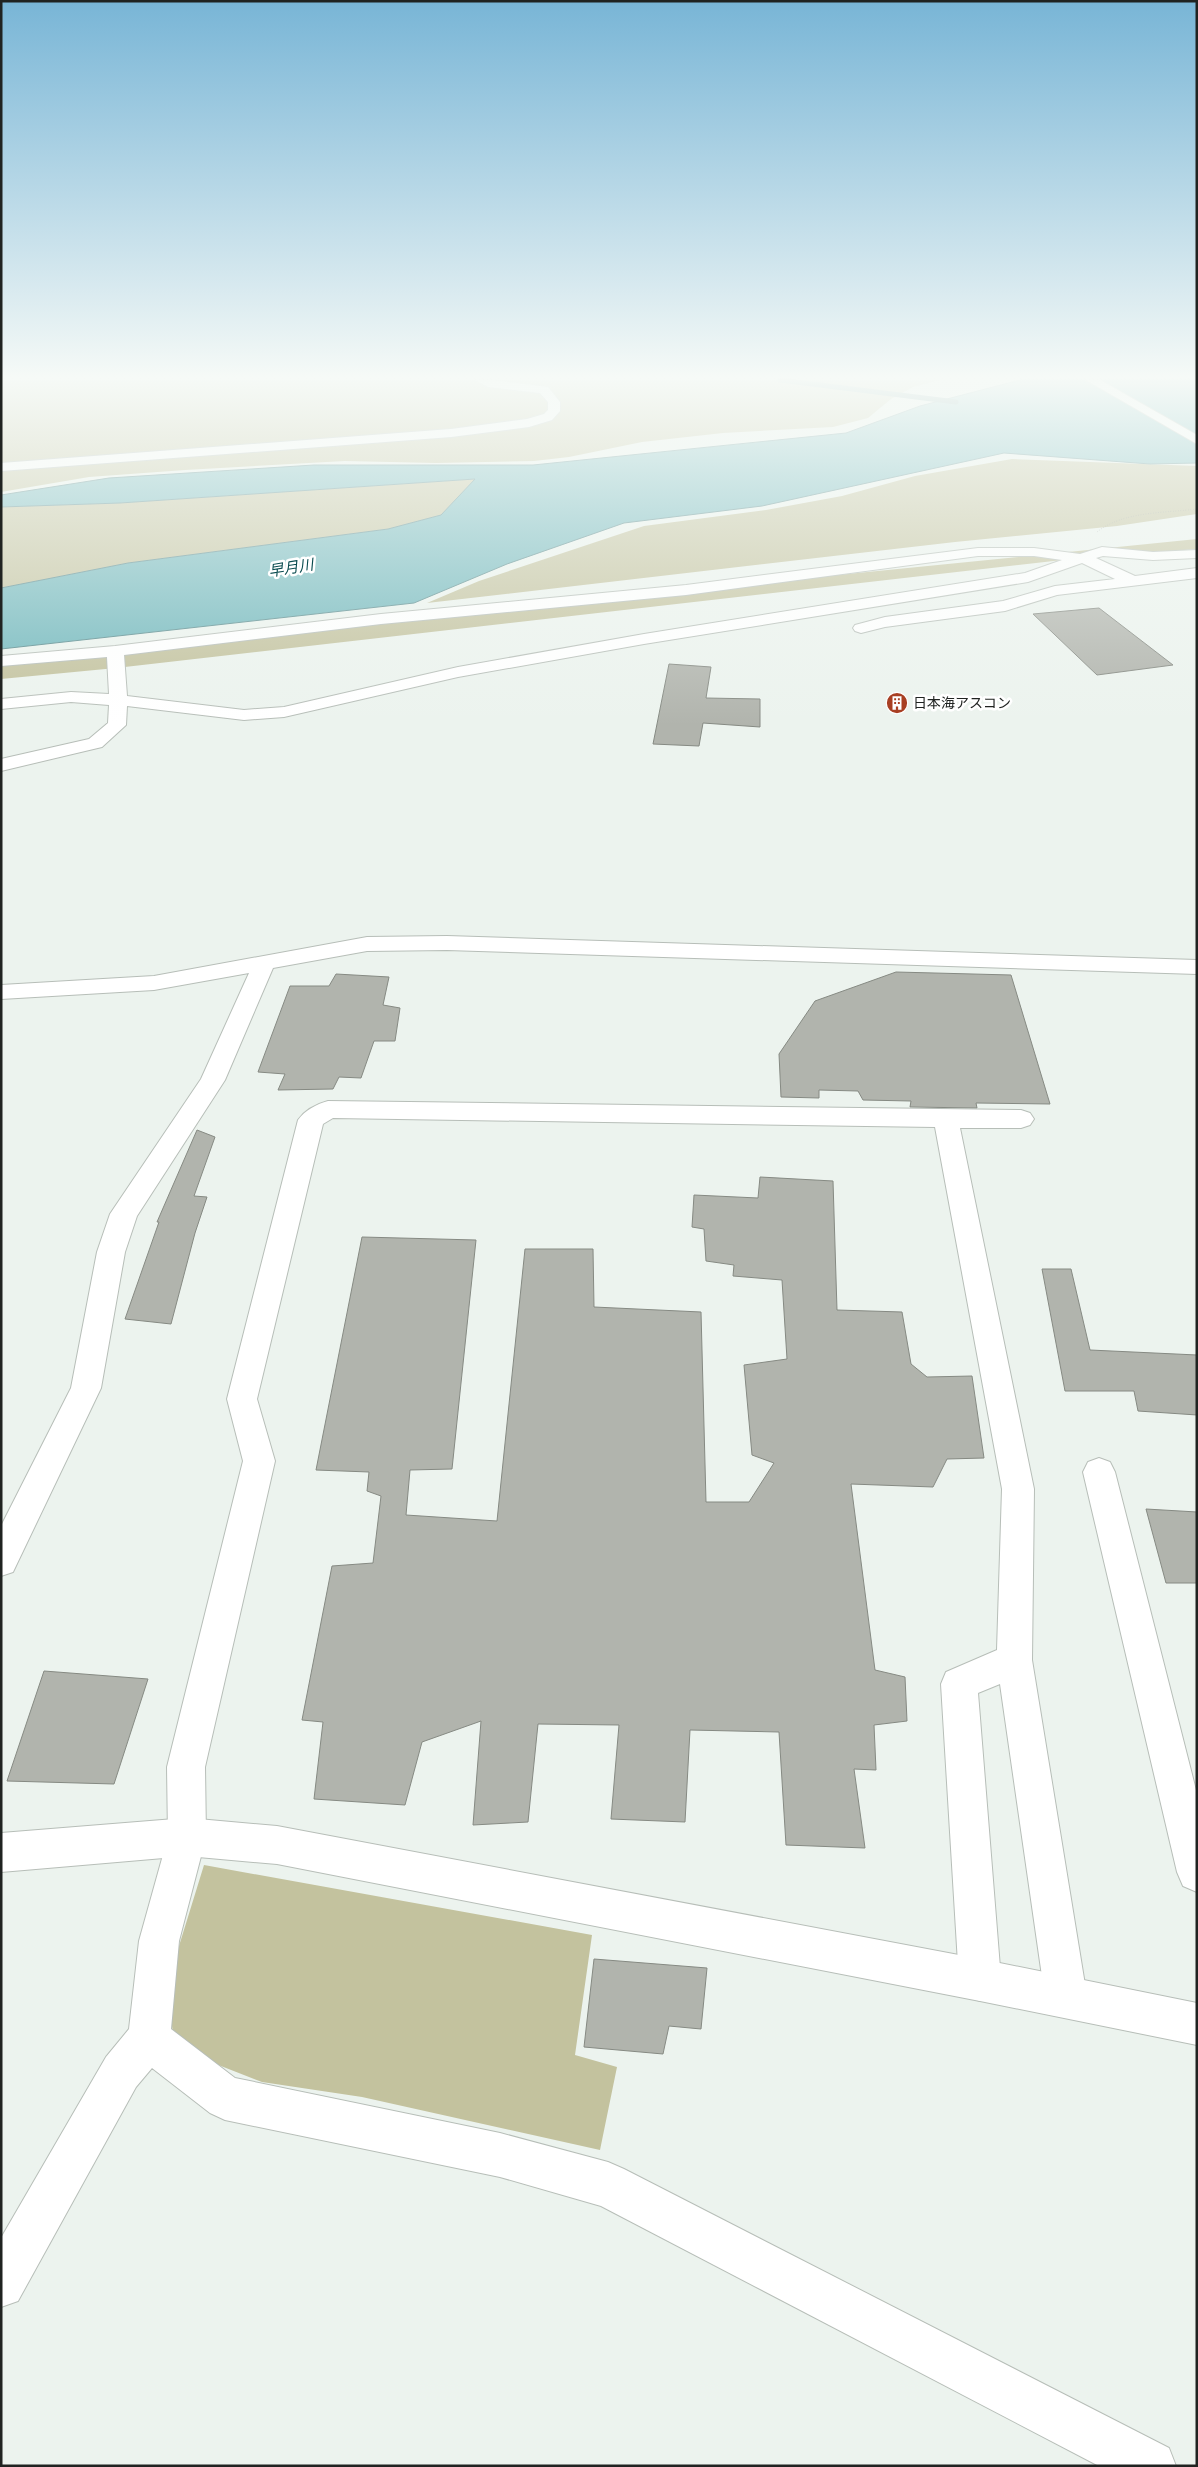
<svg xmlns="http://www.w3.org/2000/svg" width="1198" height="2467" font-family="Arial,'Noto Sans JP',sans-serif">
	<style>
		.green { fill: #c3c29e }
		.water { fill: #71b7bc; stroke: #598b8e }
		.lines { fill: none; stroke-linecap: round; stroke-linejoin: round }
		.stream { stroke: #598b8e; stroke-width: 5 }
		.building { fill: #b1b4ad; stroke: #868a83 }
		.street-casing { stroke: #b7beb8; stroke-width: 2 }
		.secondary-casing { stroke: #b7beb8; stroke-width: 2 }
		.path { stroke: #979c98; stroke-width: 1; stroke-dasharray: 0.5 2; stroke-linecap: butt }
		.street { fill: #fff; fill-rule: evenodd }
		.secondary { fill: #fff; fill-rule: evenodd }
		.labels { text-anchor: middle; stroke-width: 5; stroke-linejoin: round; paint-order: stroke }
		.far-poi-label { font-size: 14px; fill: #202321; stroke: #fff; text-anchor: start }
		.far-water-label { font-size: 15px; font-style: italic; fill: #084a4e; stroke: #fff }
	</style>
	<rect width="100%" height="100%" fill="#ecf3ee"/>
	<path class="green" d="M 1,380 L 940,380 L 913,387 L 891,399 L 868,418 L 833,427 L 723,433 L 642,442 L 569,457 L 534,461 L 436,463 L 345,461 L 185,470 L 89,477 L 1,492 Z
		M 1012,459 L 1197,466 L 1197,514 L 1117,526 L 955,542 L 427,603 L 479,581 L 644,526 L 766,510 L 842,496 L 915,476 Z
		M 476,479 L 441,515 L 388,529 L 128,563 L 1,588 L 1,507 L 120,503 Z
		M 1197,539 L 1197,549 L 1080,558 L 116,668 L 1,679 L 1,664 L 658,593 Z
		M 204,1865 L 592,1935 L 575,2055 L 617,2067 L 600,2150 L 362,2097 L 262,2082 L 198,2057 L 173,2034 L 168,1993 L 179,1946 Z"/>
	<path class="water" d="M 1020,380 L 1197,380 L 1197,463 L 1150,464 L 1004,453 L 762,506 L 624,523 L 507,564 L 414,603 L 1,649 L 1,588 L 128,563 L 388,529 L 441,515 L 475,479 L 120,503 L 1,507 L 1,495 L 109,478 L 314,465 L 533,465 L 846,433 L 920,406 Z"/>
	<g class="lines">
		<path class="stream" d="M 780,380 L 956,402"/>
	</g>
	<path class="building" d="M 1099,608 L 1173,665 L 1097,675 L 1033,614 Z
		M 669,664 L 711,667 L 706,698 L 760,699 L 760,727 L 703,723 L 699,746 L 653,744 Z
		M 896,972 L 1011,975 L 1050,1104 L 976,1103 L 977,1108 L 910,1107 L 911,1101 L 863,1100 L 858,1091 L 819,1090 L 819,1098 L 781,1097 L 779,1054 L 815,1001 Z
		M 336,974 L 389,977 L 383,1005 L 400,1008 L 395,1041 L 374,1041 L 361,1078 L 339,1077 L 333,1089 L 278,1090 L 285,1074 L 258,1072 L 290,986 L 329,986 Z
		M 197,1130 L 215,1137 L 194,1196 L 207,1197 L 195,1233 L 171,1324 L 125,1319 L 159,1222 L 157,1222 Z
		M 760,1177 L 833,1181 L 837,1310 L 902,1312 L 911,1364 L 927,1377 L 972,1376 L 984,1458 L 947,1459 L 933,1487 L 851,1484 L 875,1670 L 905,1677 L 907,1721 L 874,1725 L 876,1770 L 854,1769 L 865,1848 L 786,1845 L 779,1732 L 690,1730 L 685,1822 L 611,1819 L 619,1725 L 538,1724 L 528,1822 L 473,1825 L 481,1721 L 422,1742 L 405,1805 L 314,1799 L 323,1722 L 302,1720 L 332,1566 L 373,1563 L 381,1496 L 367,1491 L 369,1472 L 316,1470 L 362,1237 L 476,1240 L 452,1469 L 410,1470 L 406,1515 L 497,1521 L 525,1249 L 593,1249 L 594,1307 L 701,1312 L 706,1502 L 749,1502 L 774,1463 L 752,1455 L 744,1365 L 787,1359 L 782,1280 L 733,1276 L 734,1265 L 706,1261 L 704,1229 L 692,1227 L 694,1195 L 758,1198 Z
		M 1042,1269 L 1071,1269 L 1090,1350 L 1197,1355 L 1197,1415 L 1138,1411 L 1134,1391 L 1065,1391 Z
		M 1146,1509 L 1197,1512 L 1197,1583 L 1166,1583 Z
		M 44,1671 L 148,1679 L 114,1784 L 7,1781 Z
		M 594,1959 L 707,1968 L 701,2029 L 669,2026 L 663,2054 L 584,2047 Z"/>
	<g class="lines">
		<g class="street-casing">
			<path id="street" d="M 475,380 L 492,380 L 548,387 L 560,402 L 560,411 L 552,420 L 529,427 L 451,437 L 1,471 L 1,463 L 451,429 L 527,419 L 544,414 L 548,410 L 548,402 L 540,393 L 488,387 Z
				M 1102,547 L 1153,552 L 1197,550 L 1197,558 L 1153,560 L 1103,556 L 1096,558 L 1135,576 L 1197,568 L 1197,578 L 1057,595 L 1005,611 L 885,627 L 861,633 L 855,631 L 853,628 L 855,625 L 885,617 L 1003,601 L 1055,586 L 1115,579 L 1082,563 L 1028,582 L 644,644 L 458,677 L 284,717 L 244,720 L 127,706 L 126,725 L 102,747 L 1,771 L 1,759 L 89,739 L 108,723 L 109,705 L 71,702 L 1,709 L 1,699 L 71,692 L 109,694 L 107,657 L 1,666 L 1,656 L 115,646 L 381,614 L 686,585 L 978,548 L 1034,548 L 1080,554 ZM 978,556 L 1034,556 L 1062,560 L 1025,573 L 644,634 L 458,667 L 284,707 L 244,710 L 127,696 L 124,655 L 381,624 L 686,595 Z
				M 447,936 L 1197,960 L 1197,974 L 447,950 L 367,951 L 273,968 L 225,1080 L 137,1216 L 125,1252 L 101,1388 L 13,1572 L 1,1576 L 1,1526 L 71,1388 L 97,1252 L 110,1214 L 201,1079 L 249,973 L 154,990 L 1,999 L 1,985 L 154,976 L 367,937 Z
				M 328,1101 L 1021,1110 L 1030,1113 L 1034,1119 L 1030,1125 L 1021,1128 L 960,1128 L 1034,1489 L 1032,1660 L 1087,1997 L 1081,2012 L 1066,2018 L 1051,2012 L 1045,1997 L 1000,1684 L 978,1693 L 1001,1980 L 995,1995 L 980,2001 L 965,1995 L 959,1980 L 941,1684 L 946,1672 L 997,1650 L 1002,1489 L 935,1127 L 333,1118 L 323,1124 L 257,1399 L 275,1461 L 205,1767 L 206,1837 L 179,1941 L 171,2029 L 235,2078 L 500,2133 L 608,2162 L 624,2169 L 1169,2448 L 1176,2466 L 1099,2466 L 601,2206 L 500,2177 L 225,2120 L 210,2113 L 152,2068 L 136,2087 L 18,2301 L 1,2307 L 1,2238 L 106,2057 L 129,2029 L 139,1941 L 168,1837 L 167,1767 L 243,1461 L 227,1399 L 298,1120 C 305,1110 317,1104 328,1101 Z
				M 1099,1458 L 1110,1462 L 1115,1472 L 1197,1794 L 1197,1892 L 1183,1886 L 1177,1872 L 1083,1472 L 1088,1462 Z"/>
		</g>
		<g class="secondary-casing">
			<path id="secondary" d="M 1086,380 L 1100,380 L 1197,435 L 1197,444 Z
				M 187,1818 L 277,1826 L 980,1959 L 1197,2003 L 1197,2045 L 980,2001 L 277,1864 L 187,1856 L 1,1872 L 1,1833 Z"/>
		</g>
		<path class="path" d="M 1097,532 C 1123,511 1166,513 1197,509"/>
		<use href="#street" class="street"/>
		<use href="#secondary" class="secondary"/>
	</g>
	<linearGradient id="sky" x2="0" y2="1"><stop stop-color="#78b5d6"/><stop offset="0.52" stop-color="#f6faf7"/><stop offset="1" stop-color="#f6faf7" stop-opacity="0"/></linearGradient>
	<rect width="1198" height="725" fill="url(#sky)"/>
	<defs>
		<g id="building-disc" transform="scale(1.125)"><circle r="9.5" fill="#a83f23" stroke="#fff"/><path d="M-4-6H4V6H1V3H-1V6H-4ZM-2.5-4.3h1.7v1.8h-1.7ZM.8-4.3h1.7v1.8H.8ZM-2.5-1h1.7V.8h-1.7ZM.8-1h1.7V.8H.8Z" fill="#fff"/></g>
	</defs>
	<g fill-rule="evenodd">
		<use href="#building-disc" x="897" y="703"/>
	</g>
	<g class="labels">
		<g class="far-poi-label">
			<text x="913" y="708">日本海アスコン</text>
		</g>
		<g class="far-water-label">
			<text transform="translate(291 568) rotate(-9)" y="5">早月川</text>
		</g>
	</g>
	<rect width="1198" height="2467" fill="none" stroke="#202321" stroke-width="5"/>
</svg>
